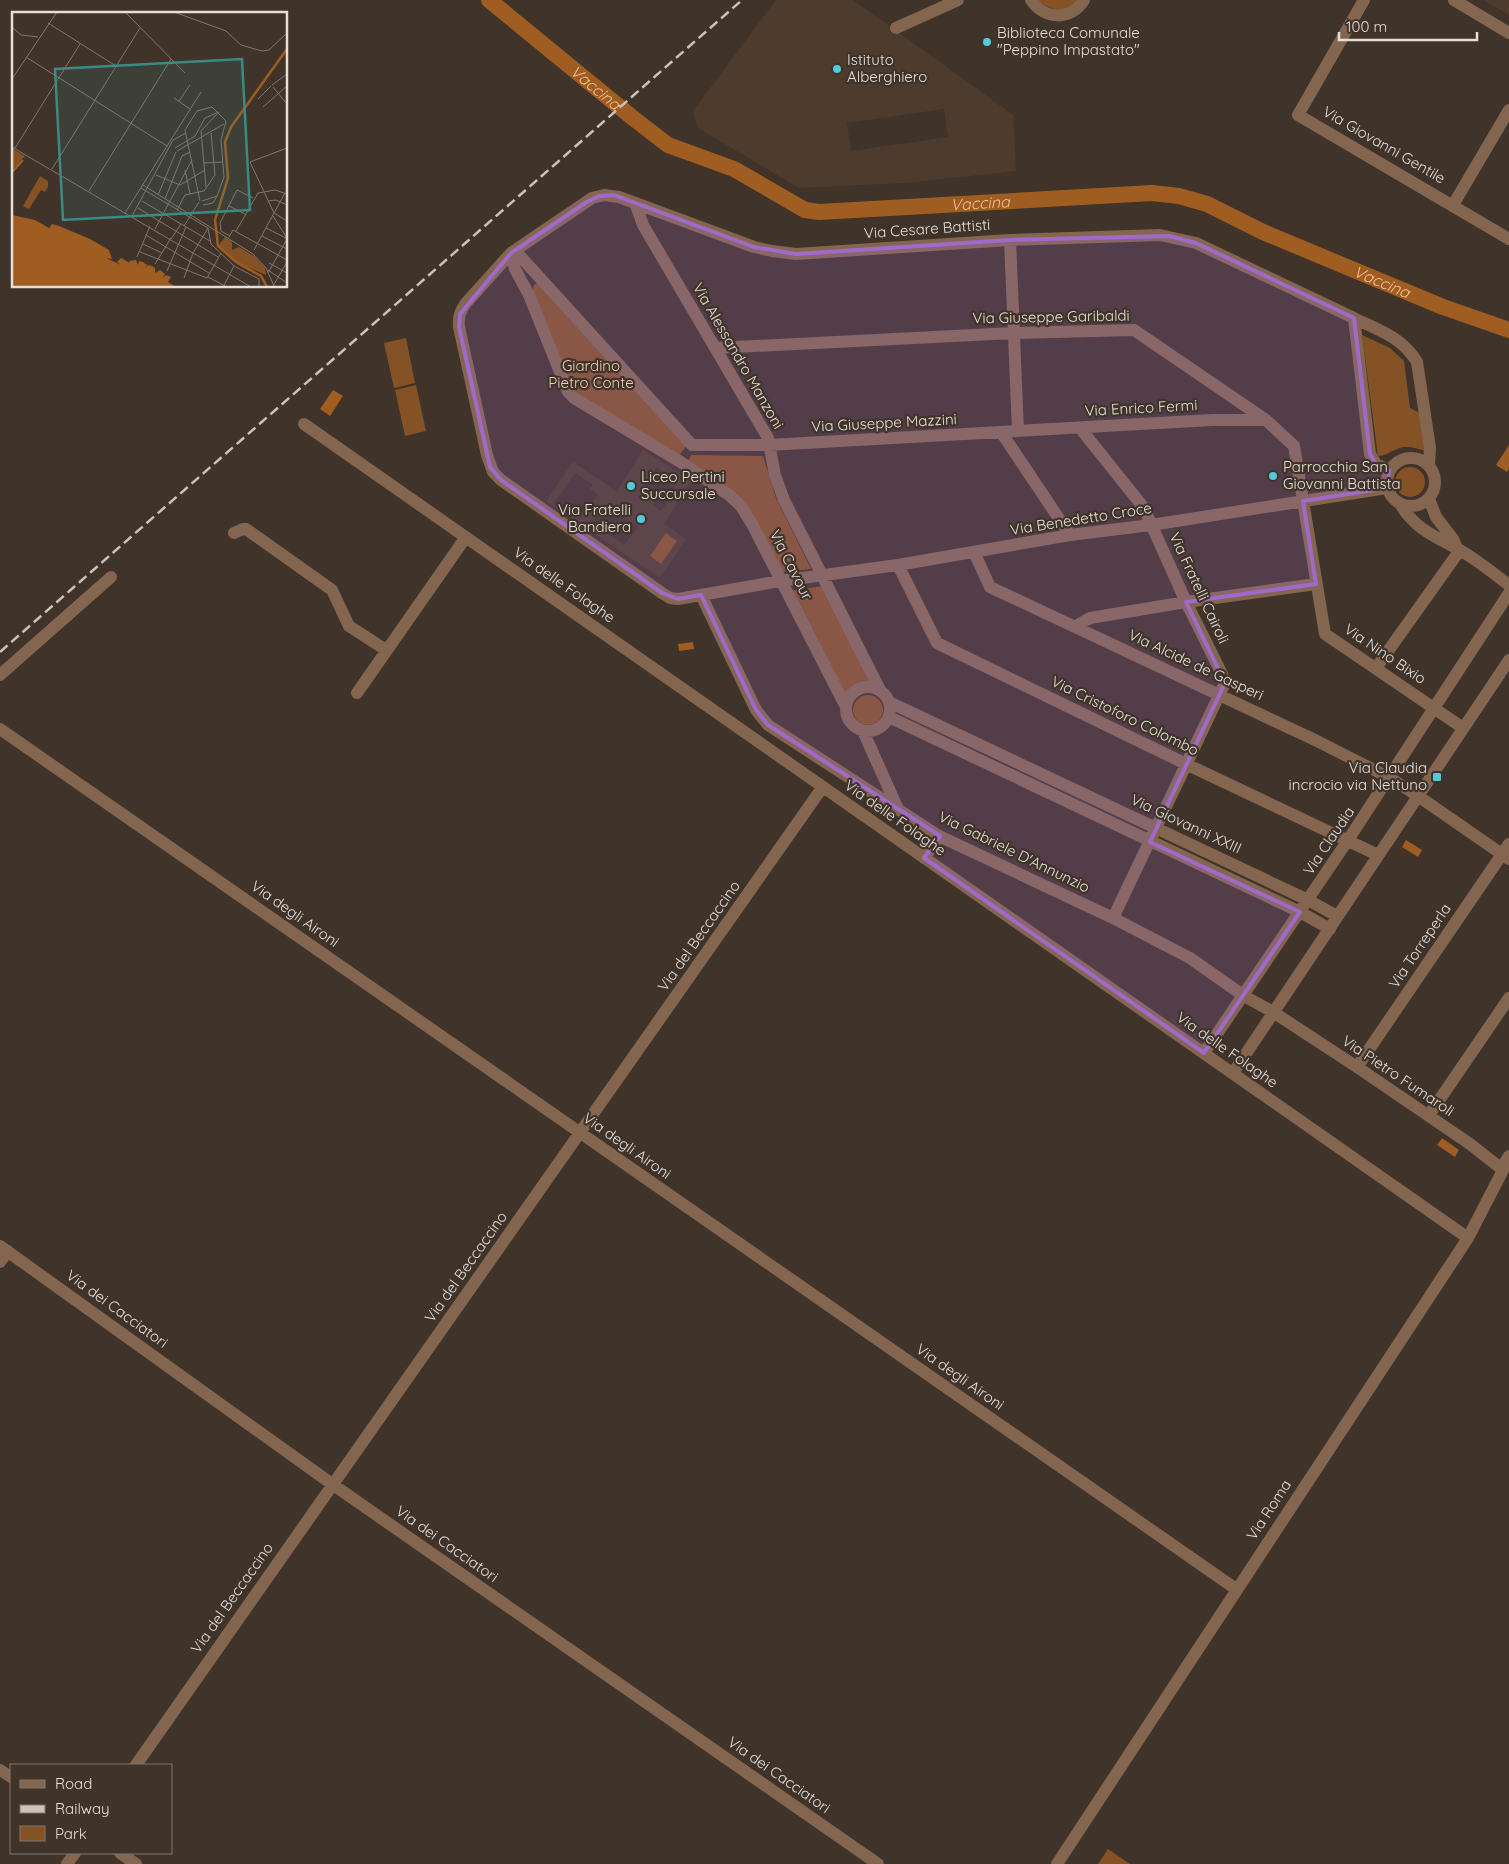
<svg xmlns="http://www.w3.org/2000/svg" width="1509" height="1864" font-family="Quicksand,sans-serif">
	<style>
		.built { fill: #4d3c2e; fill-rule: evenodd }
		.green { fill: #855226 }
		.water { fill: #9f5d21 }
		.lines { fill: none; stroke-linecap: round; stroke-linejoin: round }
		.river { stroke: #9f5d21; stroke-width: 16 }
		.minor { stroke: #846650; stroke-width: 12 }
		.rail { stroke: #cbc2bc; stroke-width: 2.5; stroke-dasharray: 10 5; stroke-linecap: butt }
		.marked { fill: #a06ac8; fill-opacity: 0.2; stroke: #a06ac8; stroke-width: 4; stroke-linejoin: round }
		.poi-dot { fill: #53cadc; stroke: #3f332a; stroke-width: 2 }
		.labels { text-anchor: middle; stroke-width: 4.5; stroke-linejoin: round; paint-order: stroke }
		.poi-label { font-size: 15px; fill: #e6ded8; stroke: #3f332a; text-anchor: start }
		.street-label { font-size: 15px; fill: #e6ded8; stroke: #3f332a }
		.park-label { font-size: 15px; fill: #f3cdb1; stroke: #3f332a }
		.water-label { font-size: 16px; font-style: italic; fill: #f6bf94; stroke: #3f332a }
		.inset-river { fill: none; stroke: #9f5d21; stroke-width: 2.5 }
		.inset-road { fill: none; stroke: #827770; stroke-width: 1 }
		.view { fill: #3a8b83; fill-opacity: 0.15; stroke: #3a8b83; stroke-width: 2.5 }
		.inset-edge { fill: none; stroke: #e6ded8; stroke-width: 2.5 }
	</style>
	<rect width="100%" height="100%" fill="#3f332a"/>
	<path class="built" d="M 776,0 L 852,0 L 894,29 L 1013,115 L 1016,171 L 905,183 L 799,188 L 698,128 L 693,111 ZM 944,109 L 948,137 L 851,151 L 847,123 Z
		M 1484,0 L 1509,0 L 1509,15 Z
		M 643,450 L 691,480 L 664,524 L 686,539 L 660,578 L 546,501 L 573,462 L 622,495 L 617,491 ZM 657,467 L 672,478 L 668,484 L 676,490 L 661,511 L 653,505 L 655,502 L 652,500 L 654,497 L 642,488 ZM 575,473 L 593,485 L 590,489 L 598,495 L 584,514 L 577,510 L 572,517 L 553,504 ZM 617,504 L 625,510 L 622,514 L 624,517 L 638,527 L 624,545 L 592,521 L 604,505 L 612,511 Z"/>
	<path class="green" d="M 1037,0 L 1077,0 C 1065,15 1051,11 1037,0 Z
		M 539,283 L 687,445 L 678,457 L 575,393 L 532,291 L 534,285 Z
		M 1362,335 L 1390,348 L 1404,361 L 1410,408 L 1420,413 L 1425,451 C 1416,448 1406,445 1397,449 C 1389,452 1386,456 1378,456 Z
		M 406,338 L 415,383 L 394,388 L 384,343 Z
		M 416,385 L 426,431 L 405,436 L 395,390 Z
		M 691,455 L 763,456 L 776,498 L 811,569 L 781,572 L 750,511 L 688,461 Z
		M1395 482a15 15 0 1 1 30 0a15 15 0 1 1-30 0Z
		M 666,533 L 677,541 L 661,564 L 650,556 Z
		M 823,586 L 871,683 C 859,683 851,687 846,697 L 790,591 Z
		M853 710a15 15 0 1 1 30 0a15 15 0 1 1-30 0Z
		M 1108,1849 L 1130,1864 L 1098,1864 Z"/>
	<path class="water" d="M 333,390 L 343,396 L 330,416 L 320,409 Z
		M 1509,445 L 1509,469 L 1507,472 L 1496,465 Z
		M 693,642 L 694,649 L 679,651 L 678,644 Z
		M 1406,840 L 1422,850 L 1418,857 L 1402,847 Z
		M 1442,1138 L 1459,1150 L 1455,1157 L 1437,1145 Z"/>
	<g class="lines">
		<path class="river" id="s1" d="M 489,0 L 633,118 L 668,145 L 734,169 L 805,210 L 819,212 L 1152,193 L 1179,196 L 1207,204 L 1263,232 L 1443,307 L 1509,330"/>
		<path class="minor" d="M 1031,0 C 1044,20 1071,21 1084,0
			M 1364,0 L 1298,115 L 1509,239
			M 1454,0 L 1509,33
			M 896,28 L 958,0
			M 635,203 L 643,225 L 768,438 L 775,475 L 784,500 L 880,690
			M 1453,205 L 1509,110
			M 1010,240 L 1018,431
			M 511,253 L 515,269 L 529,295 L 568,392 L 574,398 L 679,461 L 729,495 L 741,506 L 752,524 L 846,707
			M 511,253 L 520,256 L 692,445
			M 1354,318 L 1196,243 L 1160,235 L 1010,240 L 796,254 L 772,251 L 754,247 L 619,197 L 604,195 L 592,198 L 511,253 L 466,303 C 460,311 458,317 459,327 L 487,455 L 493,472 L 501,480 L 662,593 L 670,598 L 678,599 L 780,581 L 898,565 L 1070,535 L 1151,525 L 1387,488
			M 716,348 L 1013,333 L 1134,330 L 1266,420 L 1294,446 L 1325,634 L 1463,728
			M 304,424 L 1468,1238
			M 1080,428 L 1144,508 L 1186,602 L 1222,674 L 1225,683 L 1113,918
			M 1001,432 L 1070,535
			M 692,445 L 769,445 L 1212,420 L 1266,420
			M1387 482a24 24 0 1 1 48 0a24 24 0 1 1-48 0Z
			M 1389,470 L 1376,464 L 1370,454 L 1354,318 C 1378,330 1402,337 1417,362 L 1430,448 L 1429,465
			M 1429,499 L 1436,517 L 1453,539 L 1457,548
			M 1401,505 C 1414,528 1436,537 1458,549 C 1476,559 1493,573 1509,585
			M 234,533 L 243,529 L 246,529 L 332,590 L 349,626 L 386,650
			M 974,552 L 990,587 L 1315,740 L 1390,778 L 1418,796 L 1509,859
			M 898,565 L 937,643 L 1186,764 L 1378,855
			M 701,595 L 756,710 L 768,725 L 939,836 L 1113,918 L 1190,958 L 1244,996 L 1273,1012 L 1357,1067 L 1470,1144 L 1503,1170
			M 1076,626 L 1090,618 L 1186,602 L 1316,584
			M 1376,668 L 1460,550
			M 0,675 L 111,577
			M846 709a22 22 0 1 1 44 0a22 22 0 1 1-44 0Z
			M 357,693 L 466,537
			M 889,702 L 1308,900 L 1337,916
			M 889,717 L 1300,912 L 1330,929
			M 0,729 L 1236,1589
			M 863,731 L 898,809
			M 924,858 L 939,836
			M 1204,1053 L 1348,840 L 1509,593
			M 1357,1067 L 1509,844
			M 1233,1073 L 1509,660
			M 1429,1115 L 1509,998
			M 0,1246 L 332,1484 L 878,1864
			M 0,1262 L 8,1251
			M 136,1765 C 363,1439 594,1114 822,788
			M 0,1770 L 11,1777
			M 120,1853 L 136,1864
			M 67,1864 L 75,1853
			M 1057,1864 L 1468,1238 L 1503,1170 L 1504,1164 L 1509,1156"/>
		<path class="rail" d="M 0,652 L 742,0"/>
	</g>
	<path class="marked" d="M 614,195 L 754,247 L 796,254 L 1010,240 L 1169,236 L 1196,243 L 1354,318 L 1370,454 L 1376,464 L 1389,470 L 1387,488 L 1303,501 L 1316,584 L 1186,602 L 1225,683 L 1150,842 L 1300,912 L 1204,1053 L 924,858 L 940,836 L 768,725 L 756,710 L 701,595 L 678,599 L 662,593 L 501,480 L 490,467 L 459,327 L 460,314 L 511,253 L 585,203 L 599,196 Z"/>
	<g class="poi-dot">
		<circle cx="987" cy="42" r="5"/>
		<circle cx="837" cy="69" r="5"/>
		<circle cx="1273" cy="476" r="5"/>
		<circle cx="631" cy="486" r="5"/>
		<circle cx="641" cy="519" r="5"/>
		<rect x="1432" y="772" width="10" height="10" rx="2.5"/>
	</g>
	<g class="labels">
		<g class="poi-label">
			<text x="997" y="38">Biblioteca Comunale<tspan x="997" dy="17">"Peppino Impastato"</tspan></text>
			<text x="847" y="65">Istituto<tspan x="847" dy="17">Alberghiero</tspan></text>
			<text x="1283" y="472">Parrocchia San<tspan x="1283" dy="17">Giovanni Battista</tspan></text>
			<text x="641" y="482">Liceo Pertini<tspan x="641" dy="17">Succursale</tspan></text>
			<text x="631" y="515" text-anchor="end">Via Fratelli<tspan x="631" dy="17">Bandiera</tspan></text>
			<text x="1427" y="773" text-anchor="end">Via Claudia<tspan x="1427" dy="17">incrocio via Nettuno</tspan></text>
		</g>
		<g class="street-label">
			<text transform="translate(1384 145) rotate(30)" y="5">Via Giovanni Gentile</text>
			<text transform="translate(927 229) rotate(-4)" y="5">Via Cesare Battisti</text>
			<text transform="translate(1051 317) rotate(-1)" y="5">Via Giuseppe Garibaldi</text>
			<text transform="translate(738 356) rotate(60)" y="5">Via Alessandro Manzoni</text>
			<text transform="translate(1141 408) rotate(-3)" y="5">Via Enrico Fermi</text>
			<text transform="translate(884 423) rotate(-3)" y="5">Via Giuseppe Mazzini</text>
			<text transform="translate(1081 519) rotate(-9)" y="5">Via Benedetto Croce</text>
			<text transform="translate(791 565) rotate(63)" y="5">Via Cavour</text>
			<text transform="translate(564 585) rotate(35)" y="5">Via delle Folaghe</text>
			<text transform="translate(1199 588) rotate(65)" y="5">Via Fratelli Cairoli</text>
			<text transform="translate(1385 654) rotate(34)" y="5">Via Nino Bixio</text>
			<text transform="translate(1196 665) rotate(25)" y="5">Via Alcide de Gasperi</text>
			<text transform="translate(1125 716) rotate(26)" y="5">Via Cristoforo Colombo</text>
			<text transform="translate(895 818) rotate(35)" y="5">Via delle Folaghe</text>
			<text transform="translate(1186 824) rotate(25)" y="5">Via Giovanni XXIII</text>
			<text transform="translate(1329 841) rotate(-56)" y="5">Via Claudia</text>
			<text transform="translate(1014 852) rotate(26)" y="5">Via Gabriele D'Annunzio</text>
			<text transform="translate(295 914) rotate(35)" y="5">Via degli Aironi</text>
			<text transform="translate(699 936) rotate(-55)" y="5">Via del Beccaccino</text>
			<text transform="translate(1420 946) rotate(-56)" y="5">Via Torreperla</text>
			<text transform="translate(1227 1050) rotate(35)" y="5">Via delle Folaghe</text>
			<text transform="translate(1398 1076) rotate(34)" y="5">Via Pietro Fumaroli</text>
			<text transform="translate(627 1146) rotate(35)" y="5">Via degli Aironi</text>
			<text transform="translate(466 1267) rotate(-55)" y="5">Via del Beccaccino</text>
			<text transform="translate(117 1309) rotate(36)" y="5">Via dei Cacciatori</text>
			<text transform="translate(960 1377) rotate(35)" y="5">Via degli Aironi</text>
			<text transform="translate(1269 1510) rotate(-57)" y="5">Via Roma</text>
			<text transform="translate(447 1544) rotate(35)" y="5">Via dei Cacciatori</text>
			<text transform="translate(232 1598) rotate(-55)" y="5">Via del Beccaccino</text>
			<text transform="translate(779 1775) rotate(35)" y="5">Via dei Cacciatori</text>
		</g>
		<g class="park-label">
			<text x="591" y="371">Giardino<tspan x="591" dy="17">Pietro Conte</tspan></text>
		</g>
		<g class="water-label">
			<text dy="6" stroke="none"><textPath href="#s1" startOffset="138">Vaccina</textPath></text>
			<text dy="6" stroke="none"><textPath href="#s1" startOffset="558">Vaccina</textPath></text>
			<text dy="6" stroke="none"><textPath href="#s1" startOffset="978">Vaccina</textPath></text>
		</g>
	</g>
	<g transform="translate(12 12)">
		<rect width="275" height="275" fill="#3f332a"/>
		<path d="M 0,136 L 13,144 L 0,158 ZM 28,164 L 36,169 L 36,175 L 33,180 L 29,178 L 17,197 L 11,194 ZM 213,225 L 220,230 L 220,238 L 227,235 L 242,244 L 253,256 L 254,263 L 226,251 L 209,236 L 207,233 Z" fill="#855226"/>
		<path d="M 0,203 L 23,208 L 37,216 L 40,212 L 47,214 L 78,227 L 97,238 L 100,247 L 94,246 L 109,253 L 105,250 L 109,246 L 118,251 L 117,249 L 124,248 L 126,253 L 127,249 L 131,250 L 135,253 L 133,257 L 136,253 L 140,254 L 143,256 L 143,261 L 148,258 L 153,262 L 151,266 L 154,263 L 159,265 L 156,270 L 164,275 L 0,275 Z" fill="#9f5d21"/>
		<path class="inset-river" d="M 0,160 L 11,148M 255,275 L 249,264 L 224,250 L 206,234 L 203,208 L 216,166 L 213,130 L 219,115 L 275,37"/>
		<path class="inset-road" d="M 113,0 L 173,61M 162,0 L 214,19 L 229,33 L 250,39 L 257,38 L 275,21M 36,11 L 104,54M 0,15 L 9,23 L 26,25M 14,45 L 155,134M 0,67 L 45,0M 260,73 L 275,62M 261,75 L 275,92M 162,86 L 178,97M 246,87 L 259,74M 167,89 L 178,73M 251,95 L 275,74M 189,119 L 194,175M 189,119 L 205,102M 0,135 L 239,275M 3,136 L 68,32M 163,136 L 183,124 L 193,106 L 207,100M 165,139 L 212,112M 238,150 L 262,201 L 275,209M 238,150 L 275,136M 192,151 L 211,150M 40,157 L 128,16M 173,158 L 178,182M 144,163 L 168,173 L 193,158M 131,173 L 241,242 L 254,256 L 262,274M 129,176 L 196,216M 77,179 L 159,47M 146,183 L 164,140M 153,187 L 170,144 L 178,140M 130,189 L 198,229M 188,189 L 173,118 L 185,99 L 200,95 L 214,109 L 209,128 L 212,165 L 205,184M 190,189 L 205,184 L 201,191 L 191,193M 256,189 L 264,188 L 275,193M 217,194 L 233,202M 126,196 L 206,245M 165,198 L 173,183 L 192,179 L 203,163 L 199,121M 113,201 L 189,80M 262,201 L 273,181M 120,204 L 161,128 L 174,121M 261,204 L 275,226M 172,214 L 187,190M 196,216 L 199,232 L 222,254 L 247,267 L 247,275M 254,216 L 274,226M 143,217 L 180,148M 224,219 L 246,181 L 263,178 L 275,182M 134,223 L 197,261M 218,224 L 209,219 L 208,211 L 225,178 L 241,186M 250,224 L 275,237M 217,225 L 221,218 L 275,248M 159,227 L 169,212M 131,232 L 150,241M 242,238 L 262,201M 128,240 L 195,266 L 209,241M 125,245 L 138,214M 257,251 L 275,261M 143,252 L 159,226M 256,258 L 275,271M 155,259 L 174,215M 256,261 L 275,227M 196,265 L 215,275M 172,266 L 181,241 L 196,216M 261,274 L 275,250M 211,275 L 222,254"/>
		<path class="view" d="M 230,47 L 238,198 L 51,208 L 43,57 Z"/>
		<rect width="275" height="275" class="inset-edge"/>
	</g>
	<rect x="10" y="1764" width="162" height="90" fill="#3f332a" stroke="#827770"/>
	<rect x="20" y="1780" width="25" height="8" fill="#846650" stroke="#827770"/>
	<text x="55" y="1789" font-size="15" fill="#e6ded8">Road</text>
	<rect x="20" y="1805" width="25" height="8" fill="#cbc2bc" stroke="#827770"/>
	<text x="55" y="1814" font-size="15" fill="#e6ded8">Railway</text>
	<rect x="20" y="1826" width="25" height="15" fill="#855226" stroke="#827770"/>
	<text x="55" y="1839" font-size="15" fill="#e6ded8">Park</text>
	<path d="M1339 32v8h138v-8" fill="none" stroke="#e6ded8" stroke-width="2.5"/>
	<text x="1346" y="32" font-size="15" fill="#e6ded8" stroke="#3f332a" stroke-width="4" paint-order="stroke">100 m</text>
</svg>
